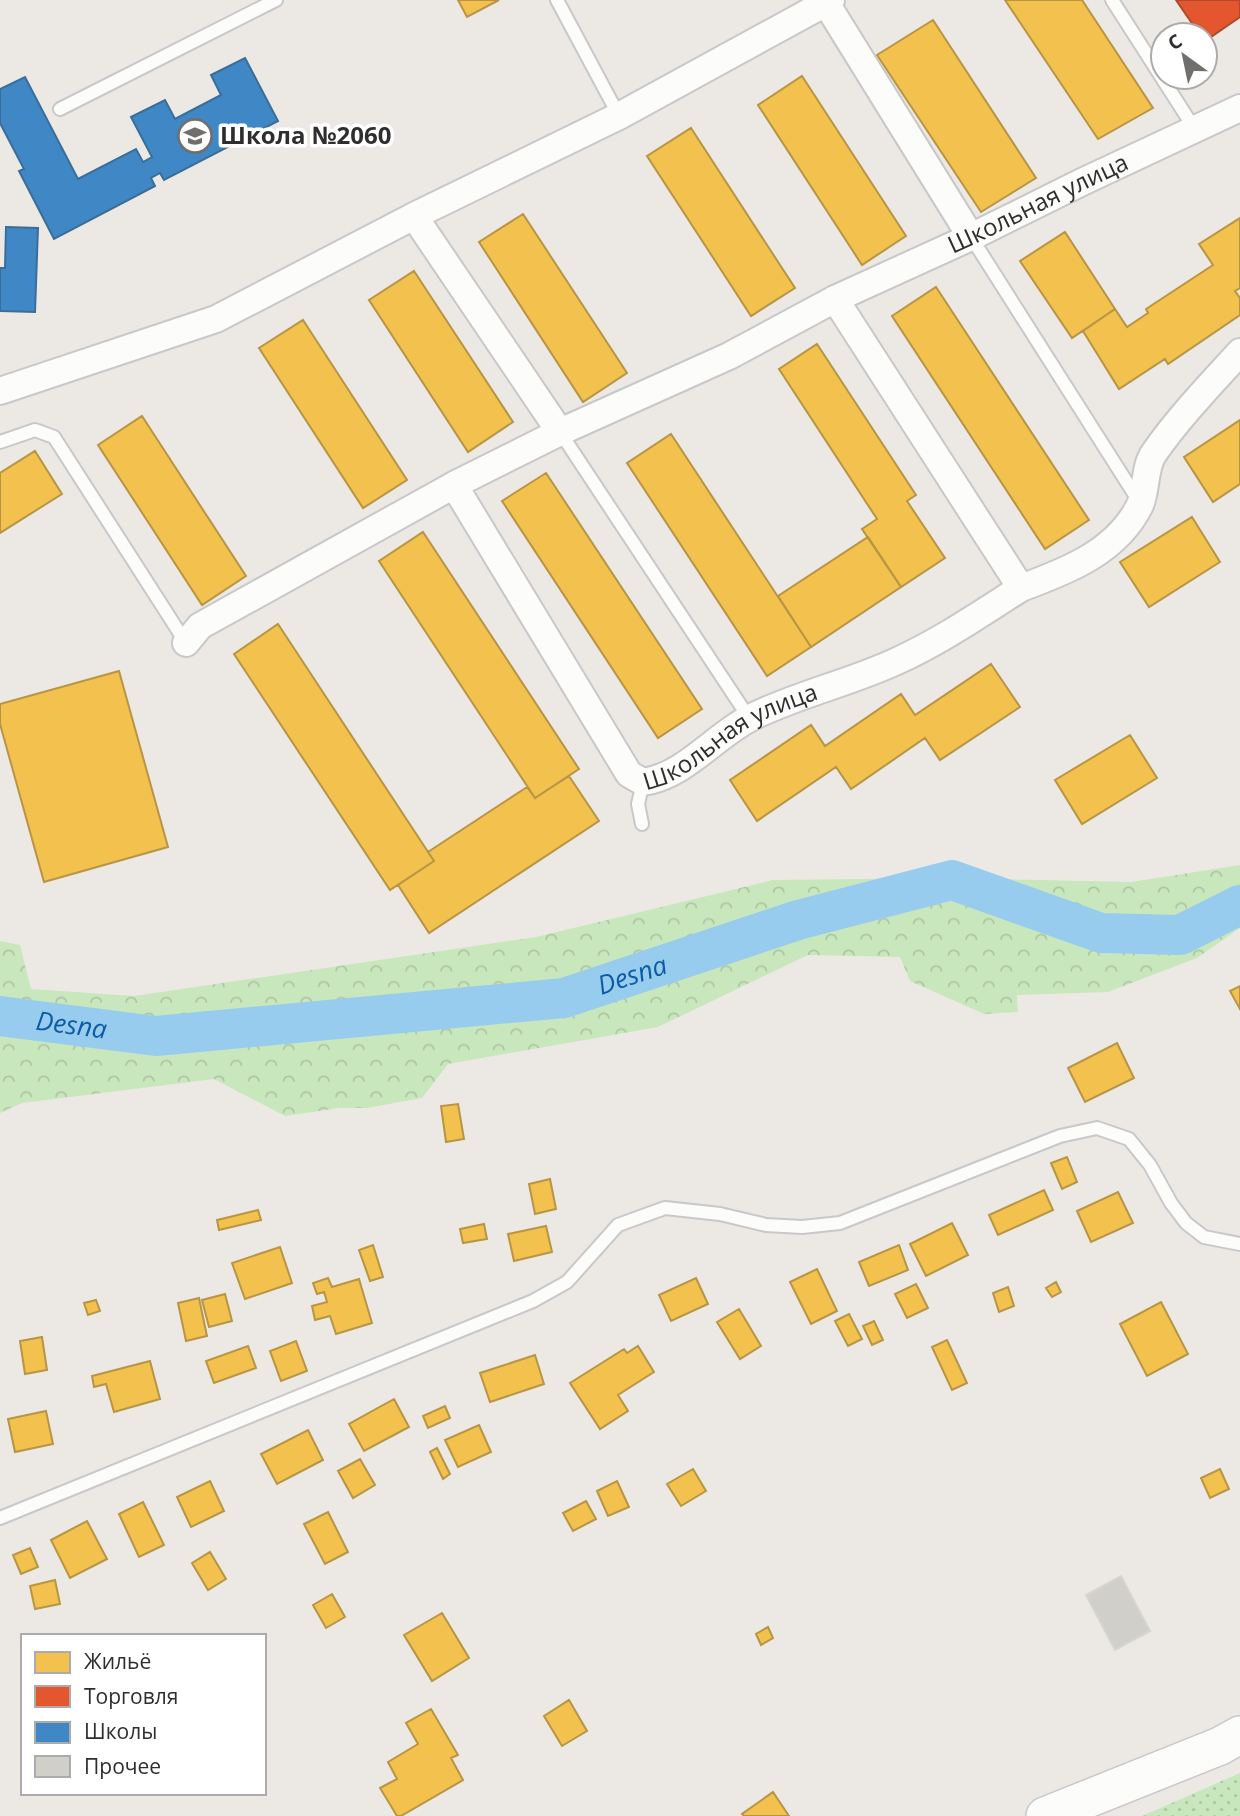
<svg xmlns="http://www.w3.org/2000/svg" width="1240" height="1816" font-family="'Open Sans',sans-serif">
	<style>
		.green { fill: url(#green-dots) }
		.forest { fill: url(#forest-crowns) }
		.homes { fill: #f2c14e; stroke: #b79544; stroke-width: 2 }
		.shops { fill: #e4572e; stroke: #ad4b2e; stroke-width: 2 }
		.schools { fill: #3f88c5; stroke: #3a6d98; stroke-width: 2 }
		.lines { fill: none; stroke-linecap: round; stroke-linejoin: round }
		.river { stroke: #97ccee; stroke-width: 40 }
		.building { fill: #d1cfca; stroke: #d7d5d0; stroke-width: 2 }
		.lane-casing { stroke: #c9c8c9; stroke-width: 16 }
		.street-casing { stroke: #c9c8c9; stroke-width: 30 }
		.secondary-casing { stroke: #c9c8c9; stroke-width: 40 }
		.lane { stroke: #fcfcfb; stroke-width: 12 }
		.street { stroke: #fcfcfb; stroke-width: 26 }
		.secondary { stroke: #fcfcfb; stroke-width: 37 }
		.labels { text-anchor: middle; stroke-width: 7; stroke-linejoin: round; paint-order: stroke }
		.poi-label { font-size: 24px; font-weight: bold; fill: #2e2e2e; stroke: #fff; text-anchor: start }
		.street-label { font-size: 24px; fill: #2e2e2e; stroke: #fff }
		.water-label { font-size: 26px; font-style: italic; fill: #0b5ca4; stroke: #fff }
	</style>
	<defs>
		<pattern id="green-dots" width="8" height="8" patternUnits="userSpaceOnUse" patternTransform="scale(1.75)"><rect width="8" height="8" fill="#c9e7bc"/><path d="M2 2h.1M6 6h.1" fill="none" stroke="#adc6a2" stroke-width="1.8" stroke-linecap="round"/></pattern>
		<pattern id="forest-crowns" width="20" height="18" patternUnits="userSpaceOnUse" patternTransform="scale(1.75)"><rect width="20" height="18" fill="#c9e7bc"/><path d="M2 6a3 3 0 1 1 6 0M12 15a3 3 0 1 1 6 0" fill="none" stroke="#adc6a2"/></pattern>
	</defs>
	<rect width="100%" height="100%" fill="#ece9e4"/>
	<path class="green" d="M 1240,1773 L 1240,1816 L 1142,1816 Z"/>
	<path class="forest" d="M 1240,865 L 1240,928 L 1197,958 L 1108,992 L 1017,995 L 1018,1012 L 984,1014 L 910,981 L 900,957 L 808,955 L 658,1027 L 448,1064 L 422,1098 L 367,1108 L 339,1108 L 285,1116 L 214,1079 L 22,1103 L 0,1113 L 0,941 L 20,945 L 31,989 L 134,996 L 536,937 L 773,880 L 952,878 L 1131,882 Z"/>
	<path class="homes" d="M 458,0 L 499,0 L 467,17 Z
		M 1005,0 L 1082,0 L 1153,108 L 1098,139 Z
		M 933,20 L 1036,178 L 981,212 L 877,55 Z
		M 802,76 L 906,236 L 862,265 L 758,105 Z
		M 691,128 L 795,288 L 751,316 L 647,156 Z
		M 523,214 L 627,373 L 583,402 L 479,242 Z
		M 1240,218 L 1240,288 L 1235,291 L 1240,298 L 1240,315 L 1168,364 L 1165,359 L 1119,389 L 1083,331 L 1115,309 L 1127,327 L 1148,313 L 1146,309 L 1213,265 L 1199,244 Z
		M 1065,232 L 1115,309 L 1072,338 L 1020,261 Z
		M 414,271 L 513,422 L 468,452 L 369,300 Z
		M 936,287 L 1089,520 L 1045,549 L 892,316 Z
		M 303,320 L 407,480 L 363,508 L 259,348 Z
		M 817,344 L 916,495 L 907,501 L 945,558 L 901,587 L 862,529 L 877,519 L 779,369 Z
		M 142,416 L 246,576 L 202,605 L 98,445 Z
		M 1240,420 L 1240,484 L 1213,502 L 1184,457 Z
		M 671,434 L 811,647 L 767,676 L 627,463 Z
		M 35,451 L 62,494 L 0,533 L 0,473 Z
		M 546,473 L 702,709 L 658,738 L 502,501 Z
		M 1192,517 L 1220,562 L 1149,607 L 1120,562 Z
		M 423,532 L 579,769 L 535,798 L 379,561 Z
		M 868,537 L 901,587 L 811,647 L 778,596 Z
		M 278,624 L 434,861 L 390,890 L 234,654 Z
		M 991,664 L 1020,707 L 940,760 L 925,738 L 851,789 L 836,767 L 757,821 L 730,780 L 811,725 L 825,746 L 901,694 L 915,715 Z
		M 119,671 L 168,847 L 44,882 L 0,724 L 0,704 Z
		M 1130,735 L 1157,778 L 1082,824 L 1055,780 Z
		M 569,776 L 599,821 L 429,933 L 398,885 L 434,861 L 428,852 L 527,787 L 535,798 Z
		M 1240,986 L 1240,1009 L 1230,991 Z
		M 1117,1043 L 1134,1078 L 1085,1102 L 1068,1068 Z
		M 458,1104 L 464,1139 L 446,1142 L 441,1106 Z
		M 1067,1157 L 1077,1182 L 1062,1189 L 1051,1163 Z
		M 550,1179 L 556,1209 L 535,1214 L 529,1184 Z
		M 1044,1190 L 1053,1210 L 998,1235 L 989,1215 Z
		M 1118,1192 L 1133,1223 L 1091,1242 L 1077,1211 Z
		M 258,1210 L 261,1220 L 219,1230 L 217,1220 Z
		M 952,1223 L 968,1255 L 926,1276 L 910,1244 Z
		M 484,1224 L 487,1239 L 463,1243 L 460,1229 Z
		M 546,1226 L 552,1252 L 514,1261 L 508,1234 Z
		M 373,1245 L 383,1277 L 370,1281 L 359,1250 Z
		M 899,1245 L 908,1270 L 869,1286 L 859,1262 Z
		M 280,1247 L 292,1283 L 245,1299 L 232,1263 Z
		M 817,1269 L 837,1311 L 811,1324 L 790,1282 Z
		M 328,1278 L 332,1287 L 359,1279 L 372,1323 L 336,1334 L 330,1316 L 315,1320 L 312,1306 L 327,1302 L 324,1292 L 317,1294 L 313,1283 Z
		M 696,1278 L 708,1304 L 671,1321 L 659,1295 Z
		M 1056,1282 L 1061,1292 L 1052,1297 L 1046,1288 Z
		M 916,1284 L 928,1308 L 907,1318 L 895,1294 Z
		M 1008,1287 L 1014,1306 L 999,1312 L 993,1293 Z
		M 225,1294 L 232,1321 L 209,1327 L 202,1300 Z
		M 199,1298 L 207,1336 L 186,1341 L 178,1303 Z
		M 96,1300 L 100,1311 L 88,1315 L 84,1303 Z
		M 1161,1302 L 1188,1354 L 1147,1376 L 1120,1324 Z
		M 739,1309 L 761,1346 L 740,1359 L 717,1322 Z
		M 849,1314 L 862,1339 L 848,1346 L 835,1321 Z
		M 874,1321 L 883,1340 L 872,1345 L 863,1326 Z
		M 42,1337 L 47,1370 L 25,1374 L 20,1341 Z
		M 947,1340 L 967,1383 L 952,1390 L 932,1347 Z
		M 296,1341 L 307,1371 L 281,1381 L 270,1351 Z
		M 248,1346 L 256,1368 L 214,1383 L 206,1361 Z
		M 638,1346 L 654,1372 L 618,1395 L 628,1411 L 600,1429 L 570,1383 L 624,1349 L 627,1353 Z
		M 535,1355 L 544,1384 L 490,1402 L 480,1373 Z
		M 150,1361 L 160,1399 L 114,1412 L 106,1384 L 94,1387 L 92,1376 Z
		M 394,1399 L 409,1427 L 364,1451 L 349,1424 Z
		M 445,1406 L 450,1418 L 428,1428 L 423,1416 Z
		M 46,1411 L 53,1444 L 15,1452 L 8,1419 Z
		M 479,1425 L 491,1452 L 458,1467 L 445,1440 Z
		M 308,1430 L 323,1460 L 277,1484 L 261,1454 Z
		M 437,1448 L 450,1474 L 443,1479 L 430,1452 Z
		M 360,1459 L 375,1485 L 353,1498 L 338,1471 Z
		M 693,1469 L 706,1491 L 681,1506 L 667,1484 Z
		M 1220,1469 L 1229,1489 L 1210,1498 L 1201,1478 Z
		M 210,1481 L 224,1511 L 191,1527 L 177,1497 Z
		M 617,1481 L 629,1507 L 608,1516 L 597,1491 Z
		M 586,1501 L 596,1519 L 573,1531 L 563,1513 Z
		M 143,1502 L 164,1545 L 139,1557 L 119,1514 Z
		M 328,1512 L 348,1552 L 325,1564 L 304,1524 Z
		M 87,1521 L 107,1559 L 70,1578 L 51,1540 Z
		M 30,1548 L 38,1567 L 21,1574 L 13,1555 Z
		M 210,1552 L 226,1579 L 208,1590 L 192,1563 Z
		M 55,1580 L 60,1604 L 35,1609 L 30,1586 Z
		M 332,1594 L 345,1617 L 326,1628 L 313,1605 Z
		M 442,1613 L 469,1658 L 432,1681 L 404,1635 Z
		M 768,1627 L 773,1638 L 761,1645 L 756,1634 Z
		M 569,1700 L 587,1731 L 562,1746 L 544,1716 Z
		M 431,1709 L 458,1755 L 451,1758 L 463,1780 L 401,1816 L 397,1816 L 380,1788 L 397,1779 L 388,1762 L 418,1744 L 406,1723 Z
		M 773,1792 L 789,1816 L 744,1816 L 742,1814 Z"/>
	<path class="shops" d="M 1176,0 L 1240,0 L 1240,17 L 1205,41 L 1205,35 L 1200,35 Z"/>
	<path class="schools" d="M 245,58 L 278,121 L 164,180 L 160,173 L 151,178 L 155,186 L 54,239 L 19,171 L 24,169 L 0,123 L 0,89 L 25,77 L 78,179 L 136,149 L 143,162 L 152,157 L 131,117 L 165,100 L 175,119 L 221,95 L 211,75 Z
		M 6,227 L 38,228 L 35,312 L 0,311 L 0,268 L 5,268 Z"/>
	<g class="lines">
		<path class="river" id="s1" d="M 0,1016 L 156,1036 L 564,998 L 798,920 L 952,880 L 1101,933 L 1180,935 L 1240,905"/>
	</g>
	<path class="building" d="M 1121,1576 L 1150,1631 L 1115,1650 L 1086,1595 Z"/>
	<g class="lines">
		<g class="lane-casing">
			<path id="lane" d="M 557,0 L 619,116
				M 1112,0 L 1194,128
				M 60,109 L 276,0
				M 971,237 L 1140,503
				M 560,432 L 749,718
				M 0,442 L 35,430 L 54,437 L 186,643
				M 642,824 L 638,804 L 643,782
				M 0,1518 L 533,1301 L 567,1282 L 618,1225 L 665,1208 L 720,1214 L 766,1225 L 802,1227 L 840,1223 L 1060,1136 L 1097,1128 L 1129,1139 L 1150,1165 L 1171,1203 L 1186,1223 L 1204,1237 L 1240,1244"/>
		</g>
		<g class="street-casing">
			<g id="street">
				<path d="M 826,3 L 971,237"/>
				<path d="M 414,216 L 560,432"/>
				<path d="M 0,391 L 216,319 L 414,216 L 619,116 L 831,0"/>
				<path id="s2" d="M 454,485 L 629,774 L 643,782 C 685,776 714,736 752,717 C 798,694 850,683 897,661 C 941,641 980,614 1021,588 L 835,299"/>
				<path d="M 1021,588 C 1067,571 1117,552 1140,505 C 1147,489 1144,467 1154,453 C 1179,417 1211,384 1240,352"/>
				<path id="s3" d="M 186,643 L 200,626 L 454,485 L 560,432 L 729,356 L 835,299 L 971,237 L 1082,182 L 1240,108"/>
			</g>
		</g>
		<g class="secondary-casing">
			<path id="secondary" d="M 1045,1816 L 1220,1746 L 1240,1735"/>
		</g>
		<use href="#lane" class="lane"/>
		<use href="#street" class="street"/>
		<use href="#secondary" class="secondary"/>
	</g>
	<defs>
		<g id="school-ring" transform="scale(1.75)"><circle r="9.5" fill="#fff" stroke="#706f6e" stroke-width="1.5"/><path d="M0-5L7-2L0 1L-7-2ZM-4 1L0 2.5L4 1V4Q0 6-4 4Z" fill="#706f6e"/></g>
	</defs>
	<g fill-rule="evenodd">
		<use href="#school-ring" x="195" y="136"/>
	</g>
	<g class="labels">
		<g class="poi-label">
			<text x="220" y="144">Школа №2060</text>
		</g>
		<g class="street-label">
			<text dy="8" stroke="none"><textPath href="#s3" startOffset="961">Школьная улица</textPath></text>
			<text dy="8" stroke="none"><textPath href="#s2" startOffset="453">Школьная улица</textPath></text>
		</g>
		<g class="water-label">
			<text dy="9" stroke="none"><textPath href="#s1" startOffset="639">Desna</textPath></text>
			<text dy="9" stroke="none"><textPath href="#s1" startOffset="72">Desna</textPath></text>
		</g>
	</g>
	<rect x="21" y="1634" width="245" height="161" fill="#ffffff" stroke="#ababab" stroke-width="2"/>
	<rect x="35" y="1652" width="35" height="21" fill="#f2c14e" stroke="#ababab" stroke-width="2"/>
	<text x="84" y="1669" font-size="21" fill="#2e2e2e">Жильё</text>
	<rect x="35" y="1686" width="35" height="21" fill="#e4572e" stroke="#ababab" stroke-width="2"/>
	<text x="84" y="1704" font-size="21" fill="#2e2e2e">Торговля</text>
	<rect x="35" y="1722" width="35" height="21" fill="#3f88c5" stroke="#ababab" stroke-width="2"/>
	<text x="84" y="1739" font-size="21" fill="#2e2e2e">Школы</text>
	<rect x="35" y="1756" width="35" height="21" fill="#d1cfca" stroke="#ababab" stroke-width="2"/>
	<text x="84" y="1774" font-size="21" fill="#2e2e2e">Прочее</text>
	<g transform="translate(1184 56) rotate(327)"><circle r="33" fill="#ffffff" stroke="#ababab" stroke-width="2"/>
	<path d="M0-5L12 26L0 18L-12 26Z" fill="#706f6e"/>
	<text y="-10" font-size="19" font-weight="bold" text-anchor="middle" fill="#2e2e2e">С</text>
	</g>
</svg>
